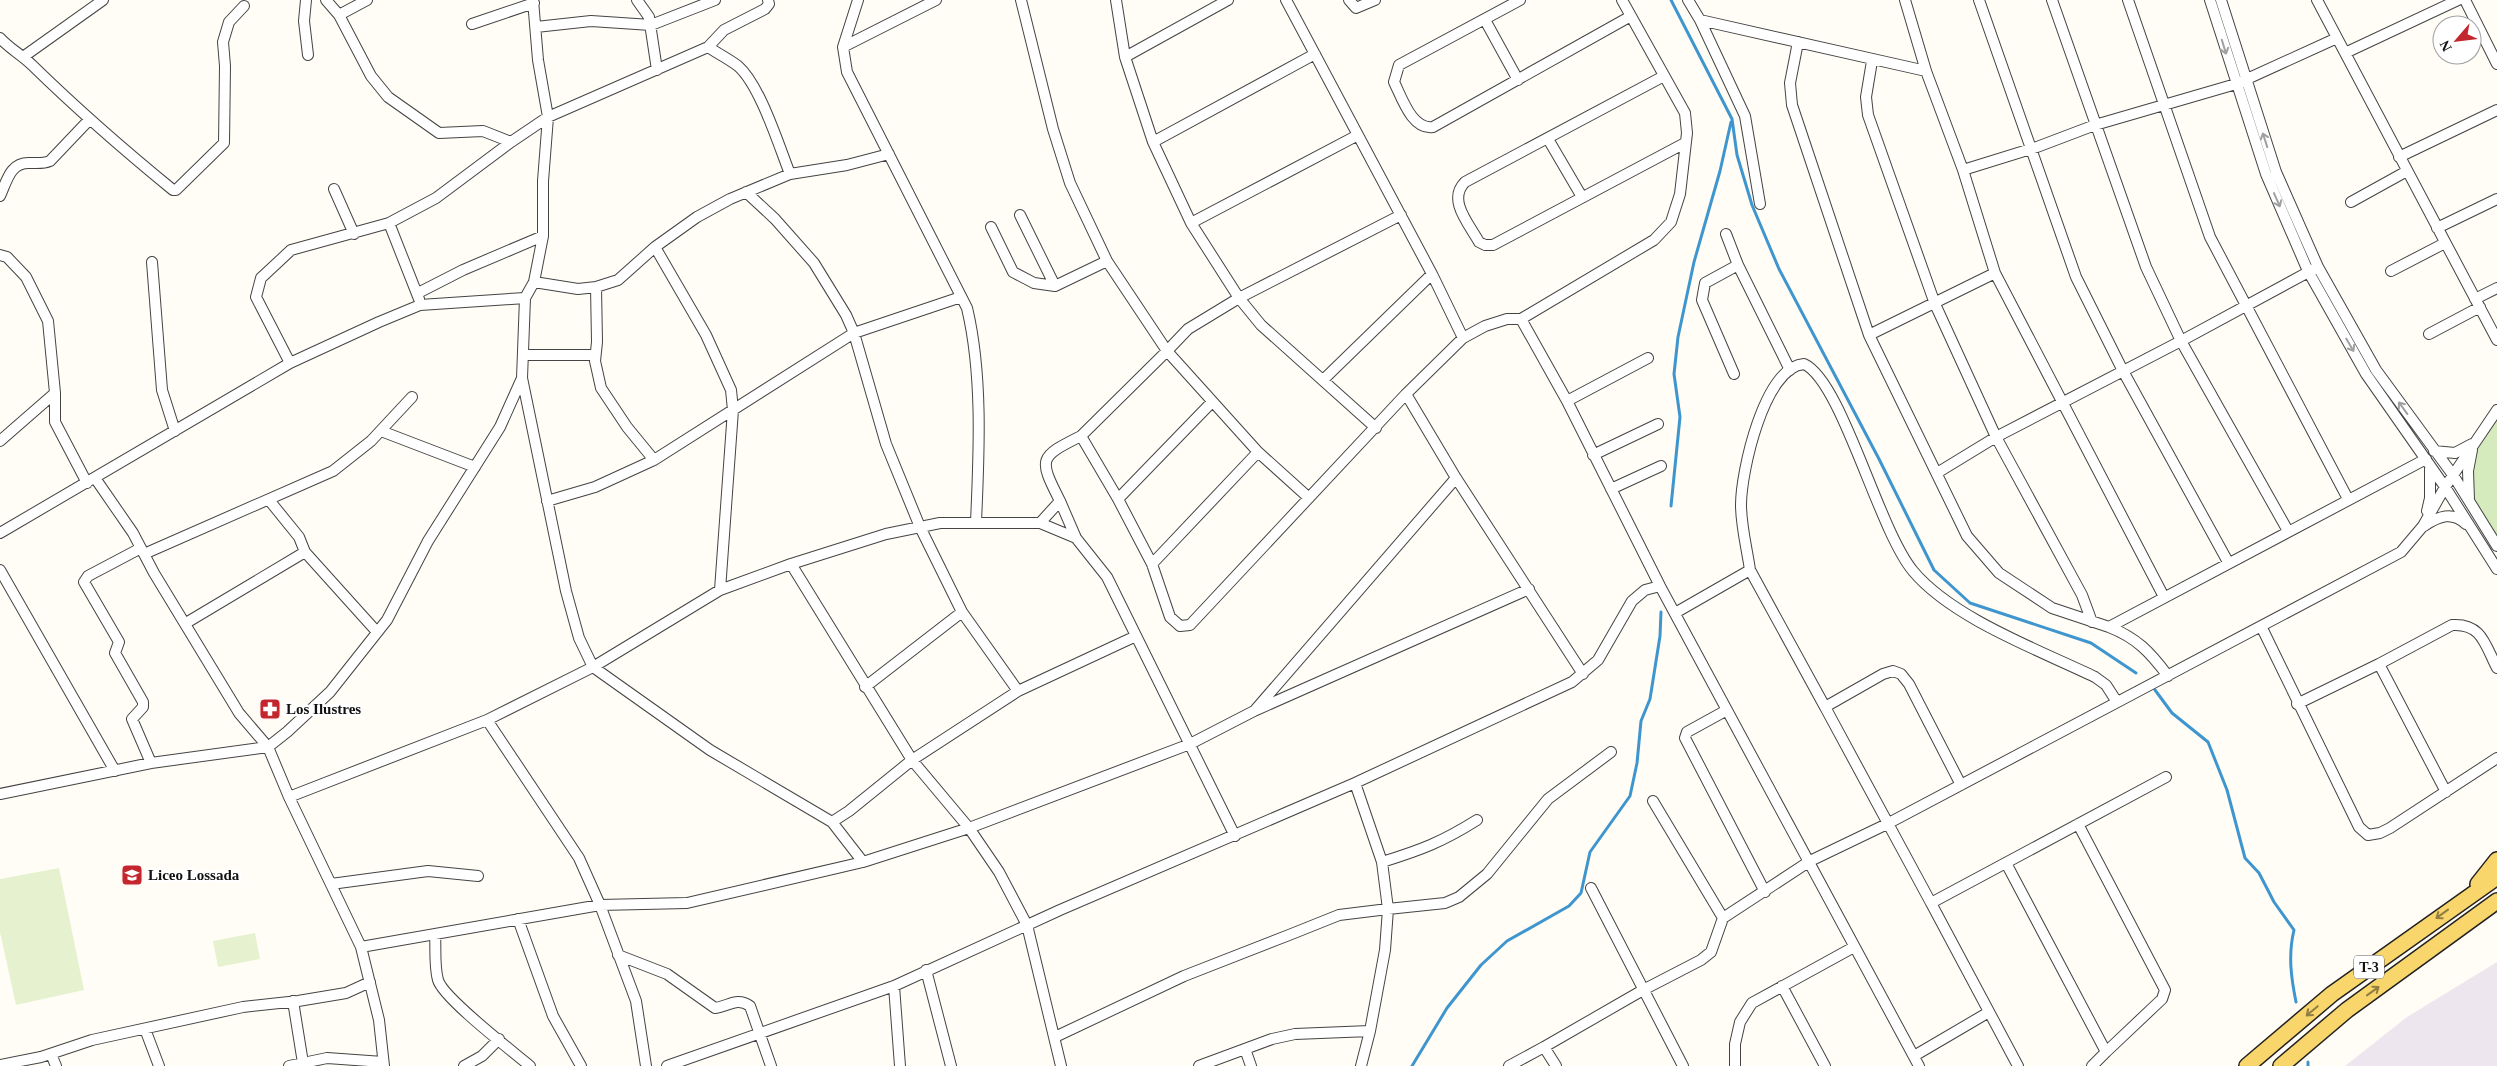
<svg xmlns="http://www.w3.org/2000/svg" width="2497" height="1066" font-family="Georgia,serif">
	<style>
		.industrial { fill: #eee6ef }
		.green { fill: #d5ebbd }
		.pitch { fill: #e6f2cf }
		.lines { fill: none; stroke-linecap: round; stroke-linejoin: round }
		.stream { stroke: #3f96cf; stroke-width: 3 }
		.street-casing { stroke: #444; stroke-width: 12 }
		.primary-casing { stroke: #222; stroke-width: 18 }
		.street { stroke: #fff; stroke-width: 10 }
		.primary { stroke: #f9d66b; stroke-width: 15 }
		.oneway { stroke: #a0a0a0 }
		.oneway2 { stroke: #917d42 }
		.labels { text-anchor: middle; stroke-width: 5; stroke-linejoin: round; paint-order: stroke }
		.shield { fill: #fff; stroke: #585858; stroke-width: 1 }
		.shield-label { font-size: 14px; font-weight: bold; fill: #111 }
		.poi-label { font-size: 15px; font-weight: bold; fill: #111; stroke: #fff; text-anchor: start }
	</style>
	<rect width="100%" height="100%" fill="#fffdf5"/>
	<path class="industrial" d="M 2497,962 L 2497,1066 L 2345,1066 L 2407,1017 Z"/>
	<path class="green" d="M 2497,410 L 2497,546 L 2468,489 L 2470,458 Z"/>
	<path class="pitch" d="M 59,868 L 84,990 L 16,1005 L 0,932 L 0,879 Z
		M 255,933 L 260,959 L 218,967 L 213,941 Z"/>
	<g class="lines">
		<path class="stream" d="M 1671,0 L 1732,119 L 1737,155 L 1752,205 L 1779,269 L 1879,459 L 1934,570 L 1970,603 L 2091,643 L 2136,673
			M 1671,506 L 1680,417 L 1674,374 L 1678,337 L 1694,262 L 1720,171 L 1731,122
			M 2155,690 L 2172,713 L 2208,742 L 2227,790 L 2245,858 L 2259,873 L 2274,902 L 2294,930 C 2288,955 2291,977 2296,1002
			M 2308,1062 L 2308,1066
			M 1412,1066 L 1447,1008 L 1481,965 L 1507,941 L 1569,906 L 1581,893 L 1590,852 L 1630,796 L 1637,763 L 1641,721 L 1650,699 L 1660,636 L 1661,612"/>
		<g class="street-casing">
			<path id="street" d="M 306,0 L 304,21 L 308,55
				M 326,0 L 339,15 L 371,76 L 388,97 L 439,133 L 483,131 L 511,142
				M 533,0 L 538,60 L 548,117 L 543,181 L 543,236 L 534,282 L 525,298 L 522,378 L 566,591 L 579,638 L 593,667 L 710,750 L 832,822 L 863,862
				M 637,0 L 649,17 L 657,70
				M 858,0 L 843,47 L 847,72 L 967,308 C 983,375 979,454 976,522
				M 1021,0 L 1053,129 L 1070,183 L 1107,261 L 1167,351 L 1081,436
				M 1116,0 L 1125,57
				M 1286,0 L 1432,274 L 1463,338
				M 1349,0 L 1356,8 L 1375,0
				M 1520,0 L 1399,65 L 1394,82 C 1402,98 1412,130 1433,127 L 1631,16
				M 1688,0 L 1700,20 L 1745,116 L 1760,204
				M 1905,0 L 1926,71 L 1963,170 L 1995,273 L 2164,597
				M 1979,0 L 2076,277 L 2123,371 L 2228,562
				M 2052,0 L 2146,267 L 2181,341 L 2288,531
				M 2128,0 L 2210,237 L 2348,499
				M 2210,0 L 2266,174 L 2308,271 L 2366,374 L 2445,487 L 2497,569
				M 2221,0 L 2276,172 L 2318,267 L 2376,370 L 2453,475 L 2497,546
				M 2317,0 L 2497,340
				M 2465,0 L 2497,64
				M 339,15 L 367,0
				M 1485,20 L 1518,80
				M 1700,20 L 1926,71
				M 472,24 L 534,3
				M 536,27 L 591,21 L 651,25 L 715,0
				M 0,38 C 10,49 22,55 32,65 C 77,109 124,150 173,190 L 176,190 L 224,143 L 225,66 L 223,42 L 229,22 L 244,6
				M 1798,42 L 1790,83 L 1792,105 L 1869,335 L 1967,536 L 1999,573 L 2052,608 L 2109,627 L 2426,459
				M 708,47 L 724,30 L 765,9 L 769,4 L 768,0
				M 843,47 L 936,0
				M 2345,53 L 2458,0
				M 23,57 L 103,0
				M 1872,61 L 1866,97 L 1868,115 L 1935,304 L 1996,437 L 2082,595 L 2092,622
				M 1664,76 L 1465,182 C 1447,200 1469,224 1479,242 L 1485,245 L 1493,245 L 1685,143
				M 1548,139 L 1582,197
				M 1153,142 L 1125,57 L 1228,0
				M 2399,157 L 2497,110
				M 1963,170 L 2037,147 L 2095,125 L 2236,84 L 2337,38
				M 334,189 L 354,234
				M 746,192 L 775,219 L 814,263 L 846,315 L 854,333 L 886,444 L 920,527 L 962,612 L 1018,691
				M 0,196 C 7,181 10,162 30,163 C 37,163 43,164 50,161 L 89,120
				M 2351,202 L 2407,171
				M 1020,215 L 1055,286
				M 389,223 L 419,299
				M 1191,223 L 1153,142 L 1315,54
				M 991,227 L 1013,272 L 1034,283 L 1055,286 L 1107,261
				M 2437,228 L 2497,199
				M 1726,234 L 1738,265 L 1790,370
				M 655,247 L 706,335 L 731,390 L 733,410 L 720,590
				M 0,255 L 7,257 L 26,277 L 48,321 L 55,393 L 55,422 L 87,483
				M 152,262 L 162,390 L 175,431
				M 2391,271 L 2445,243
				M 534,282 L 578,289 L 596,287 L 618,280 L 655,247 L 697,217 L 730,199 L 790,174 L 847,165 L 889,154
				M 596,287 L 597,342 L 595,361 L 601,388 L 627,427 L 654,460
				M 418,293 L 463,270 L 543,236
				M 2475,299 L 2497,288
				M 1521,319 L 1567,401 L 1660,586 L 1919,1066
				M 2429,334 L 2480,307
				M 1869,335 L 1995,273
				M 523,355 L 595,355
				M 290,363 L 256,297 L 261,278 L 291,250 L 389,223 L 436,198 L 511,142 L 548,117 L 708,47 C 717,53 729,59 738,66 C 760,85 779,146 790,174
				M 1734,374 L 1702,300 L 1705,283 L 1738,265
				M 1323,380 L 1432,274
				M 1406,394 L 1456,478 L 1583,674
				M 1567,401 L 1648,358
				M 1376,428 L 1261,325 L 1239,298 L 1401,215
				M 381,431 L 475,467
				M 0,441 L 55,393
				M 2434,451 L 2455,453 L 2472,444
				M 1258,452 L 1309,498
				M 1593,455 L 1658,424
				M 1937,473 L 1996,437 L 2181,341 L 2314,269
				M 95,478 L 133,533 L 154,573 L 239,713 L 268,747 L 289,797 L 361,947 L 379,1020 L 384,1066
				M 1611,489 L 1661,466
				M 1118,499 L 1152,564 L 1170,617 L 1180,626 L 1190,625 L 1406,394 L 1463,338 L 1485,326 L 1507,319 L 1521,319 L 1654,240 L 1671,222 L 1680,194 L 1687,133 L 1685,113 L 1622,0
				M 269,500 L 299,537 L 305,552 L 377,632
				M 2469,500 L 2468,471 L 2472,450
				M 547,501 L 595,487 L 654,460 L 854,333 L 961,297
				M 1060,501 C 1038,458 1039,457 1081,436 L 1118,499 L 1212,402
				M 2427,511 L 2430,498 L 2430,466
				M 1040,523 L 1060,501 L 1076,538 L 1107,577 L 1235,836
				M 2424,526 C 2439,516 2452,511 2466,524
				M 0,533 L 290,363 L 379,322 L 420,305 L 525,298
				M 141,548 L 88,576 L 84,582 L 119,642 L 115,653 L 143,702 L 143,707 L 132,719 L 151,763
				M 144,554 L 333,471 L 371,441 L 412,397
				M 791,564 L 912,760 L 969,828 L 999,872 L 1027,925 L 1061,1066
				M 1152,564 L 1258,452 L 1167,351 L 1188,329 L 1239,298 L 1191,223 L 1358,135
				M 0,570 L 115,771
				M 1750,570 C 1747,549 1741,526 1741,505 C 1741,472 1764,367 1804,364 C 1842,381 1878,529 1913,571 C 1952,618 2039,650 2095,677 L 2106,685 L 2117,702
				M 1675,613 L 1750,570 L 1825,707 L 1883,674 L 1893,671 L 1901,674 L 1909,684 L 1961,785
				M 186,623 L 305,552
				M 2261,626 L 2359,827 L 2368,835 L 2380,833 L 2390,828 L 2497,758
				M 2109,627 C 2137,638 2150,652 2168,676
				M 2379,664 L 2446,792
				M 865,687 L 962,612
				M 2297,704 L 2379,664 L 2452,625 C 2482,623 2485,645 2497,668
				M 1825,707 L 1931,903
				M 1256,709 L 1456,478
				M 1727,710 L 1687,732 L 1685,738 L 1765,892
				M 487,720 L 579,858 L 600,905 L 636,1001 L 646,1066
				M 0,794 L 151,763 L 268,747 L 287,732 L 330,692 L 387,620 L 428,541 L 500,427 L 522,378
				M 289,797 L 487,720 L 593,667 L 720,590 L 791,564 L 886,534 L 940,523 L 1040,523 L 1076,538
				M 1653,801 L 1723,918
				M 832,822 L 849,811 L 912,760 L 1018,691 L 1136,636
				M 2078,824 L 2165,990 L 2162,999 L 2106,1052
				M 1382,862 C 1421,850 1442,842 1477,820
				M 2006,863 L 2106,1052 L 2092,1066
				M 331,884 L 428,871 L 478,876
				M 1591,888 L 1683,1066
				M 518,919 L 553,1016 L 581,1066
				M 435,934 C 436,948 434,966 438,980 C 443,998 511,1050 530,1066
				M 361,947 L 600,905 L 687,903 L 863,862 L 969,828 L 1190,744 L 1254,711 L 1529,589
				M 618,955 L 667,974 L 715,1008 C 729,1006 737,997 750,1006 L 771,1066
				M 926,970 L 951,1066
				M 894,986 L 900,1066
				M 1782,986 L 1825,1066
				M 293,1001 L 303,1063
				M 145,1029 L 159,1066
				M 1055,1037 L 1184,976 L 1289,935 L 1339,915 L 1388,909 L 1382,862 L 1355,783
				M 1544,1047 L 1643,990 L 1701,960 L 1711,952 L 1723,918 L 1810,861 L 1887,824 L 2401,552 L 2423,526 L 2445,487 L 2497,410
				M 1245,1049 L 1251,1066
				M 51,1054 L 56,1066
				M 1914,1056 L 1989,1012
				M 0,1065 L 41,1057 L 92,1040 L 243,1007 L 298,1001 L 346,993 L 370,982
				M 289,1066 L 327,1058 L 383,1062
				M 464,1066 L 482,1056 L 499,1039
				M 667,1066 L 894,986 L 1060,910 L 1355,783 L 1572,682 L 1598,660 L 1632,601 L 1645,590 L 1660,586
				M 1199,1066 L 1272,1039 L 1295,1034 L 1370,1031 L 1385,950 L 1388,909 L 1445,903 L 1459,897 L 1487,874 L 1548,799 L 1611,752
				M 1361,1066 L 1370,1031
				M 1509,1066 L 1544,1047 L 1556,1066
				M 1735,1066 L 1735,1044 L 1740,1022 L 1752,1003 L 1854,947
				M 2018,1066 L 1931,903 L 2166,777"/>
		</g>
		<g class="primary-casing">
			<path id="primary" d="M 2478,884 L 2497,860
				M 2247,1066 L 2332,994 L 2497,877
				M 2281,1066 L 2347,1010 L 2497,901"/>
		</g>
		<use href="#street" class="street"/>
		<use href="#primary" class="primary"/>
	</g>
	<defs><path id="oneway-shaft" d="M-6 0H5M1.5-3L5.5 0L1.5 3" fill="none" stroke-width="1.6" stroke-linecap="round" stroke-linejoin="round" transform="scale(1.25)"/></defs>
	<g class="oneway">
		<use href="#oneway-shaft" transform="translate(2224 47) rotate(73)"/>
		<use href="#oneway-shaft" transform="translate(2265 140) rotate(-108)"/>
		<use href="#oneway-shaft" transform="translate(2277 200) rotate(66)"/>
		<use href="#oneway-shaft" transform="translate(2350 345) rotate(60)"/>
		<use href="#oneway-shaft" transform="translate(2403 408) rotate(-126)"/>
	</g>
	<g class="oneway2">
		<use href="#oneway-shaft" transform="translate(2442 914) rotate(144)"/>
		<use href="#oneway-shaft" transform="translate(2373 991) rotate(-36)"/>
		<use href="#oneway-shaft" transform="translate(2312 1011) rotate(140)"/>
	</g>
	<defs>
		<g id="pharmacy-square" transform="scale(1.125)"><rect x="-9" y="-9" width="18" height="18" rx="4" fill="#c4262e" stroke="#fff"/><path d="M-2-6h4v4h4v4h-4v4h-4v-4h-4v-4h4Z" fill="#fff"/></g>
		<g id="school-square" transform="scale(1.125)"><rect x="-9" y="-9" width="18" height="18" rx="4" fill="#c4262e" stroke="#fff"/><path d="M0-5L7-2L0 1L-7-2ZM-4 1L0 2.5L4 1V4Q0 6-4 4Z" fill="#fff"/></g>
	</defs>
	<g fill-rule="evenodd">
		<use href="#pharmacy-square" x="270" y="709"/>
		<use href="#school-square" x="132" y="875"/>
	</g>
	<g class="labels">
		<rect class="shield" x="2354" y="955.5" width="30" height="23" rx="4"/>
		<g class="shield-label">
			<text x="2369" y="972">T-3</text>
		</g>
		<g class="poi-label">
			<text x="286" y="714">Los Ilustres</text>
			<text x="148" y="880">Liceo Lossada</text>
		</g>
	</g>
	<g transform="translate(2457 40) rotate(242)"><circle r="24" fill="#ffffff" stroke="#a0a0a0"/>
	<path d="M0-4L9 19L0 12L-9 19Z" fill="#c4262e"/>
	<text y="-8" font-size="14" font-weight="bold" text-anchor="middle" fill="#111111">N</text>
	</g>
</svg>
